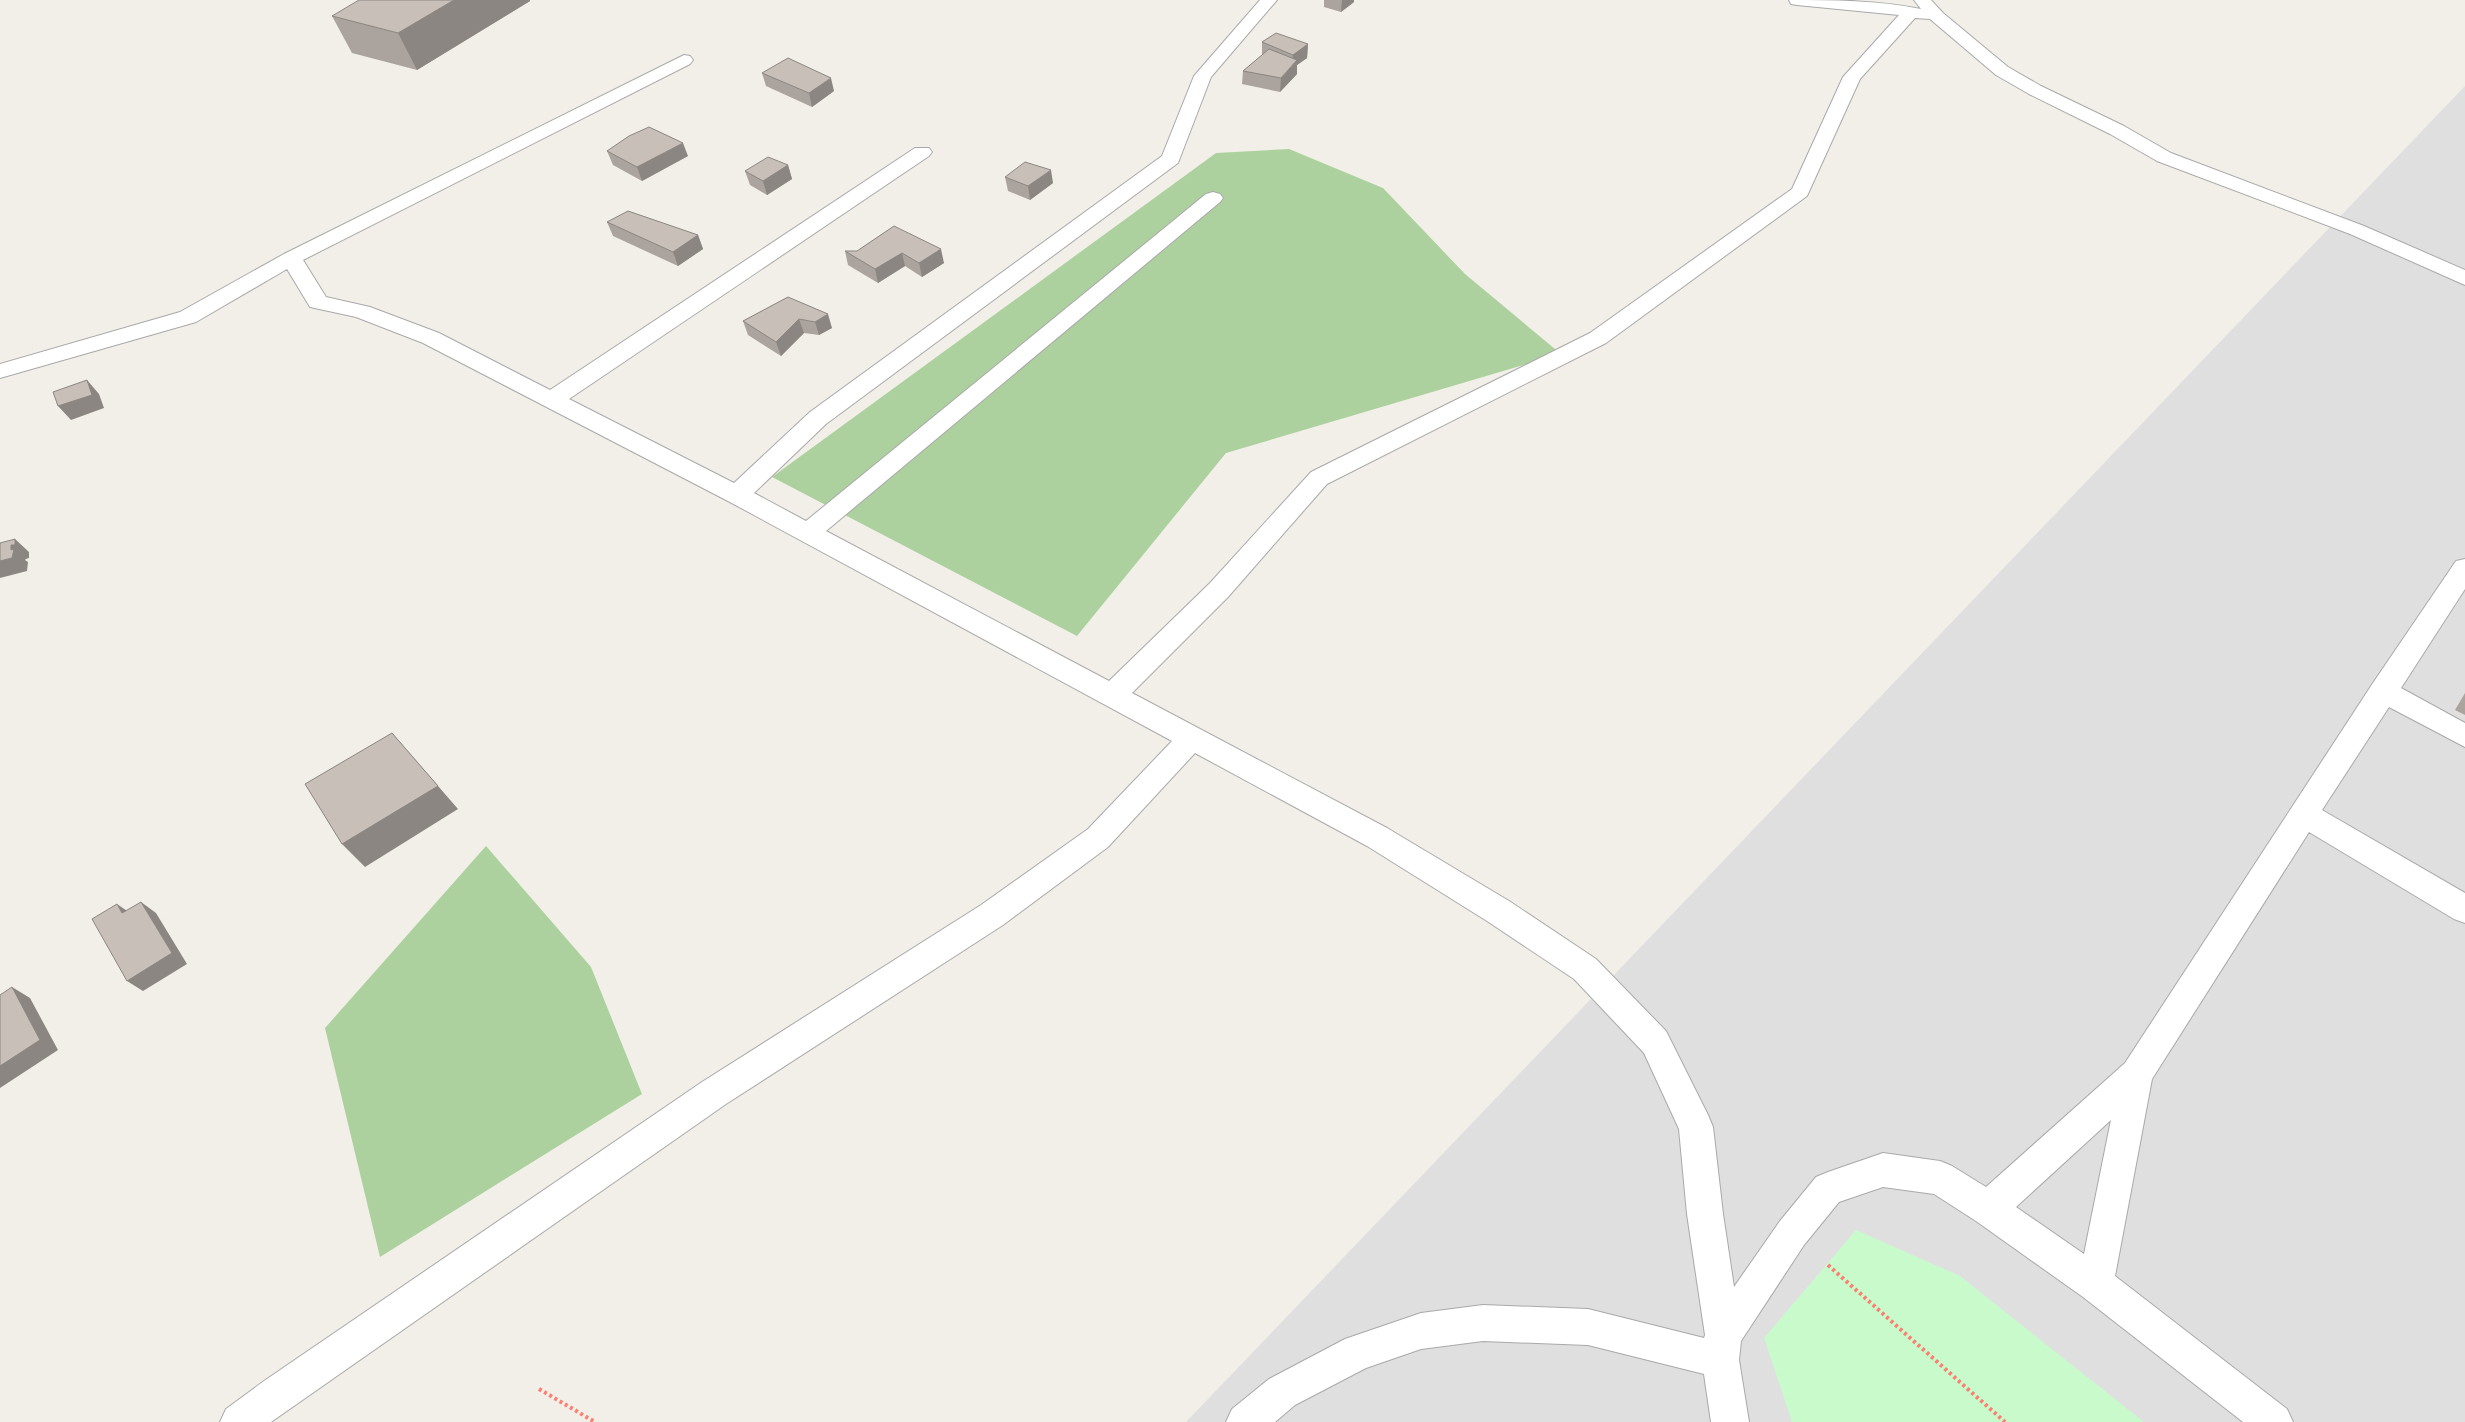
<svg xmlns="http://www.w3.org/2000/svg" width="2465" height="1422" font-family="Manrope,sans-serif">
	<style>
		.residential { fill: #e0dfdf }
		.forest { fill: #add19e }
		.park { fill: #c8facc }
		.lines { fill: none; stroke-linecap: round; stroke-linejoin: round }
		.minor-casing { stroke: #a9a9a9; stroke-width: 2 }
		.path { stroke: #fa8072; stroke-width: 4; stroke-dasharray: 3 3; stroke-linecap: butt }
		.minor { fill: #fff; fill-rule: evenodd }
		.wall { fill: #aba49e }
		.shaded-wall { fill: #8b8681 }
		.building { fill: #c7bfb8; stroke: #8b8681 }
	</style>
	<rect width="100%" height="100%" fill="#f2efe9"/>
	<path class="residential" d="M 2465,86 L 2465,1422 L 1186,1422 Z"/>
	<path class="forest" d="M 1289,149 L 1383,188 L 1465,274 L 1561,354 L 1226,453 L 1077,636 L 772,477 L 1216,153 Z
		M 486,846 L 591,967 L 642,1094 L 380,1257 L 325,1028 Z"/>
	<path class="park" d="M 1856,1230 L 1960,1276 L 2144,1422 L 1792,1422 L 1764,1338 Z"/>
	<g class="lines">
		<g class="minor-casing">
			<path id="minor" d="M 1260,0 L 1277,0 L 1211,77 L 1178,163 L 826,424 L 754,493 L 806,521 L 1206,194 L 1213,192 L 1220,194 L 1223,198 L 1220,202 L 826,531 L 1109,681 L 1210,583 L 1311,472 L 1590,333 L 1792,189 L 1843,77 L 1899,15 L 1797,5 L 1791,4 L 1789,0 C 1833,0 1877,0 1921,9 L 1914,0 L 1931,0 L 1943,13 L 2008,67 L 2041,86 L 2124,126 L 2171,153 L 2364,226 L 2465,270 L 2465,285 L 2350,234 L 2157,161 L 2110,134 L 2029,94 L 1996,75 L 1930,19 L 1915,18 L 1860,79 L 1807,196 L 1606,343 L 1327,484 L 1228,597 L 1132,693 L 1387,828 L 1509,901 L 1596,959 L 1666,1031 L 1708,1115 L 1713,1127 L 1723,1214 L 1734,1287 L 1780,1221 L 1816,1177 L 1828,1172 L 1883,1153 L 1940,1161 L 1952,1166 L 1986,1187 L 2125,1063 L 2373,683 L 2456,561 L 2465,559 L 2465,589 L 2401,688 L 2465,723 L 2465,747 L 2389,707 L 2322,810 L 2465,893 L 2465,923 L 2454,919 L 2309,832 L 2152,1079 L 2115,1276 L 2287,1409 L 2293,1422 L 2243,1422 L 2083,1297 L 1976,1221 L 1934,1194 L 1883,1187 L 1839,1202 L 1804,1245 L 1741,1341 L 1739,1360 L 1749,1422 L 1711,1422 L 1704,1374 L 1588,1345 L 1483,1341 L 1421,1349 L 1366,1368 L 1295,1405 L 1275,1422 L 1226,1422 L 1232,1409 L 1269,1379 L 1345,1339 L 1421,1313 L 1483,1305 L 1588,1309 L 1704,1338 L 1705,1335 L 1687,1214 L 1679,1129 L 1644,1053 L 1574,979 L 1487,921 L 1367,846 L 1195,753 L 1108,847 L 1003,925 L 726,1104 L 271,1422 L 220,1422 L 226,1409 L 264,1381 L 702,1082 L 981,905 L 1088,829 L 1172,741 L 728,501 L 423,343 L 356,317 L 310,307 L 287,269 L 196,322 L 0,378 L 0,364 L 180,312 L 284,254 L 684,55 L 690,56 L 693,60 L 690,64 L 303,260 L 326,297 L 370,307 L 439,333 L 550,390 L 915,148 L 929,148 L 932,152 L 929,156 L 569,399 L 734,483 L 810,412 L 1162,156 L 1194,76 ZM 2111,1120 L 2084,1254 L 2016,1207 Z"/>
		</g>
		<path class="path" d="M 1828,1265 L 2005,1422
			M 539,1389 L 595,1422"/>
		<use href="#minor" class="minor"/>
	</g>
	<path class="wall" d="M 1324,0 L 1354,0 L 1354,2 L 1341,12 L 1324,7 Z
		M 530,1 L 417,70 L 352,53 L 332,16 Z
		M 1262,42 L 1308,44 L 1307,58 L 1297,65 L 1297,74 L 1280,92 L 1242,84 L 1243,71 L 1262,55 Z
		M 762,73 L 834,91 L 812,107 L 766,86 Z
		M 607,151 L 688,156 L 642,181 L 613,165 Z
		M 788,165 L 792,179 L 767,195 L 750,185 L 745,171 Z
		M 1005,177 L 1053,183 L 1030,200 L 1008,191 Z
		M 607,222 L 698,235 L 703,249 L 678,266 L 613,236 Z
		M 894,226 L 944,263 L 922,277 L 905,266 L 878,283 L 848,265 L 845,251 L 857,251 Z
		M 788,297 L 832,328 L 819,335 L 804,333 L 781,356 L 748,335 L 743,321 Z
		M 2465,693 L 2465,715 L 2455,710 Z"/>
	<path class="shaded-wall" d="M 454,0 L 530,0 L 530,1 L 417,70 L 398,33 Z
		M 1342,0 L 1354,0 L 1354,2 L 1341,12 Z
		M 1308,44 L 1307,58 L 1297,65 L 1297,74 L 1280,92 L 1281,78 L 1292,66 L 1293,55 Z
		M 831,78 L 834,91 L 812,107 L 809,93 Z
		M 683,143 L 688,156 L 642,181 L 637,167 Z
		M 788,165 L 792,179 L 767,195 L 763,181 Z
		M 1051,170 L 1053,183 L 1030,200 L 1028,186 Z
		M 698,235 L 703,249 L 678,266 L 673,252 Z
		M 941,249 L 944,263 L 922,277 L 919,263 Z
		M 902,253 L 905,266 L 878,283 L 875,269 Z
		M 828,314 L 832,328 L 819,335 L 815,322 Z
		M 799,319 L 804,333 L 781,356 L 776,342 Z
		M 87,380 L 99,394 L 104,408 L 71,420 L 58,406 Z
		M 15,539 L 29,552 L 29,558 L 26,559 L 25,560 L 28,562 L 27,571 L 0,578 L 0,561 L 11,550 L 11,545 Z
		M 392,733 L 458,809 L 365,867 L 342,844 Z
		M 141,902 L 156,913 L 187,964 L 143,991 L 127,981 Z
		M 117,904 L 133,915 L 122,913 Z
		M 12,987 L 30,998 L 58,1050 L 0,1088 L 0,1066 Z"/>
	<path class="building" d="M 359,0 L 454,0 L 398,33 L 332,16 Z
		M 1276,33 L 1308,44 L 1293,55 L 1262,42 Z
		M 1269,49 L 1297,60 L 1281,78 L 1243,71 Z
		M 788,58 L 831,78 L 809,93 L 762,73 Z
		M 649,127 L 683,143 L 637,167 L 607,151 L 629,136 Z
		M 768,157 L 788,165 L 763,181 L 745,171 Z
		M 1025,162 L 1051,170 L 1028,186 L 1005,177 Z
		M 628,211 L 698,235 L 673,252 L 607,222 Z
		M 894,226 L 941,249 L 919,263 L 902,253 L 875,269 L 845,251 L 857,251 Z
		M 788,297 L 828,314 L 815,322 L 799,319 L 776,342 L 743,321 Z
		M 87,380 L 92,395 L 58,406 L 53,392 Z
		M 15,539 L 15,545 L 11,545 L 11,550 L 14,549 L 12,558 L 0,561 L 0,543 Z
		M 392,733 L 438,786 L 342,844 L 305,784 Z
		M 141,902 L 172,953 L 127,981 L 92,919 L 117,904 L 122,913 Z
		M 12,987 L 40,1040 L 0,1066 L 0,995 Z"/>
</svg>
